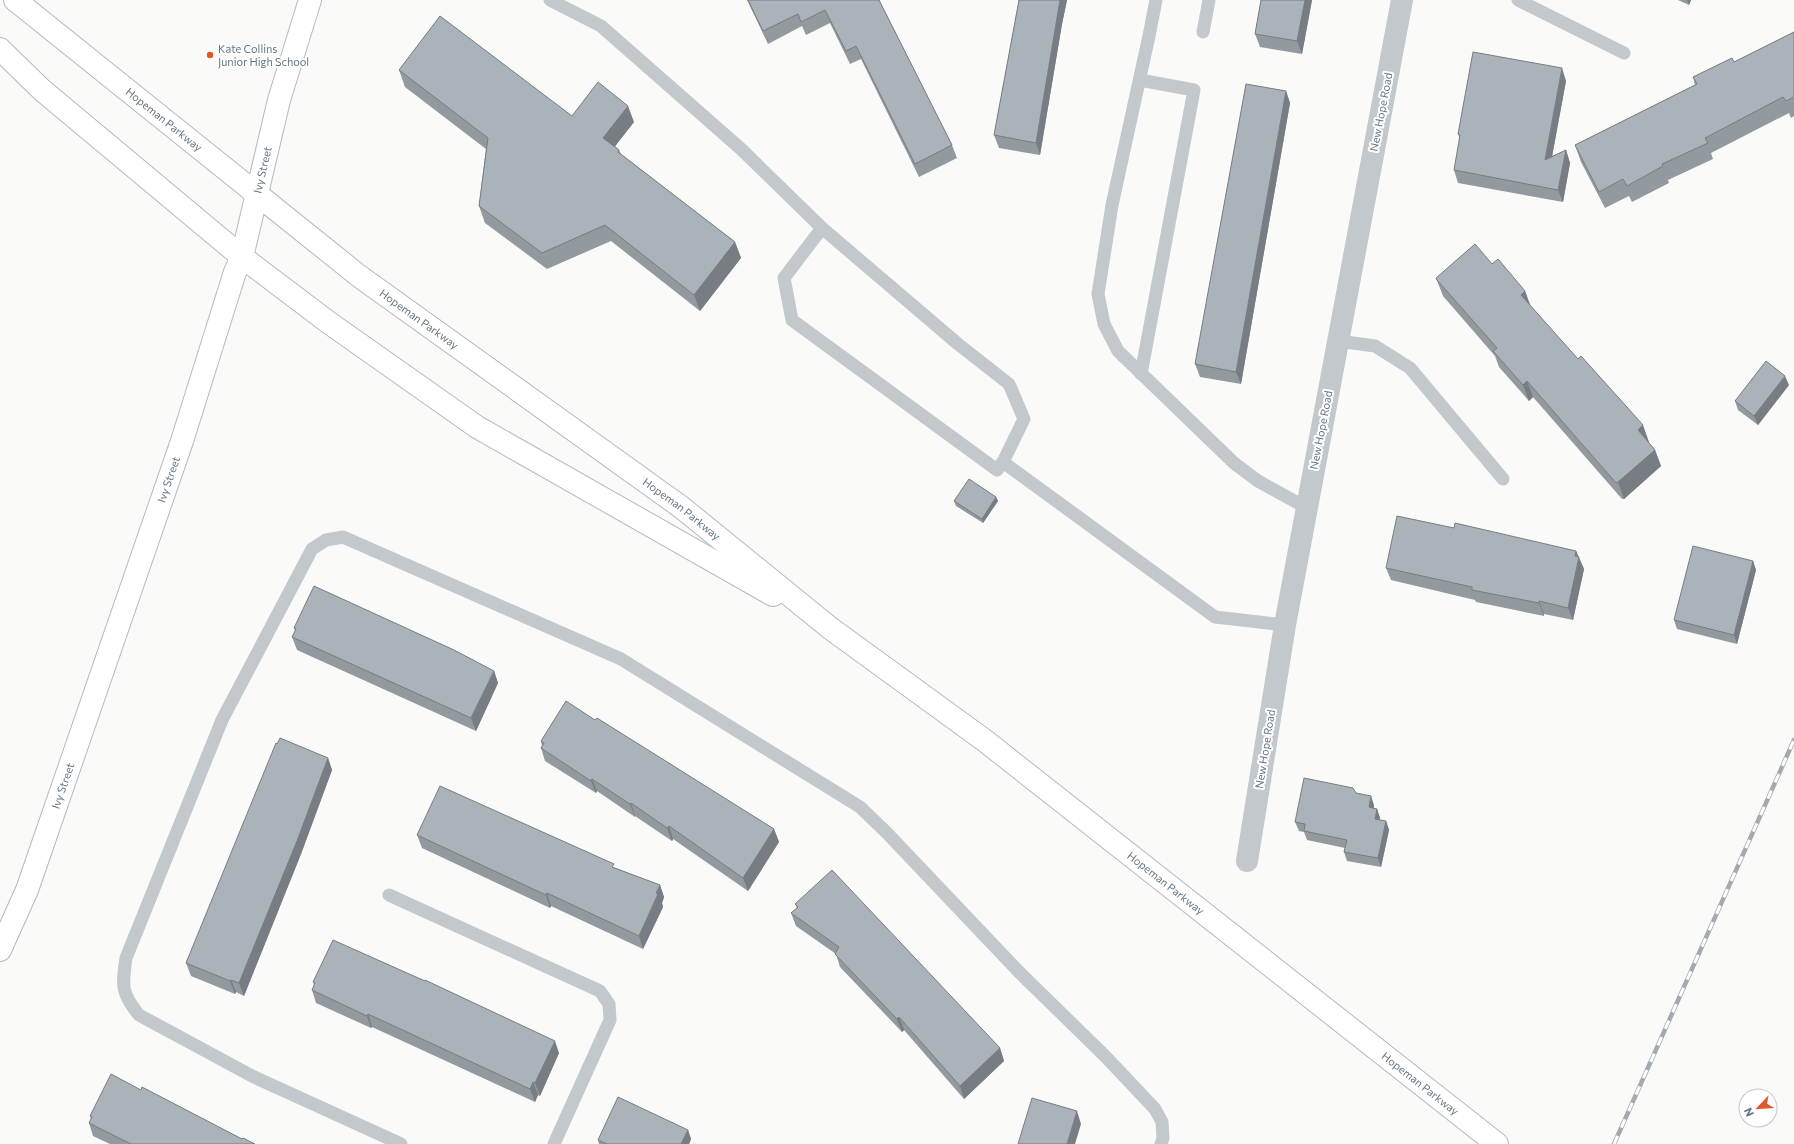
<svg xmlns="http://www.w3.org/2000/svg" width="1794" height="1144" font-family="Commissioner,sans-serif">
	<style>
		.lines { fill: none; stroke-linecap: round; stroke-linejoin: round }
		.secondary-casing { stroke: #b3babf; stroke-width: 24 }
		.service { stroke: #c3c8cc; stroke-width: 13 }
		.minor { stroke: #c3c8cc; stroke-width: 22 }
		.secondary { stroke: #fff; stroke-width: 22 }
		.rail-casing { stroke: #a2aab0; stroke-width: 4.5 }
		.rail { stroke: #fff; stroke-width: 3; stroke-dasharray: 9; stroke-linecap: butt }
		.wall { fill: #929a9f }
		.shaded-wall { fill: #777d82 }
		.building { fill: #aab3b9; stroke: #777d82 }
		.poi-dot { fill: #e4572e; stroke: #fff; stroke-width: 1.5 }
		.labels { text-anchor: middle; stroke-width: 4; stroke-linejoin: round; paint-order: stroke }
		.poi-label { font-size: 11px; fill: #657683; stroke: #fff; text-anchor: start }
		.street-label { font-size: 11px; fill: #657683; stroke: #fff }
	</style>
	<rect width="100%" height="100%" fill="#fafaf8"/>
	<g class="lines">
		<g class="secondary-casing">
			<g id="secondary">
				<path id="s1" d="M 15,0 L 359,276 L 681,507 L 830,628 L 984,740 L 1497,1144"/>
				<path d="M 0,49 L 42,90 L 242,257 L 328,322 L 477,427 L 773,595"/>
				<path id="s2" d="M 0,950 L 27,890 L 182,441 L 235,272 L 242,257 L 279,100 L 310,0"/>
			</g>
		</g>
		<path class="service" d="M 550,0 L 601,26 L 741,149 L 822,228 L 958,344 L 1009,384 L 1024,419 L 1003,462 L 997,470 L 792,320 L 784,278 L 822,228
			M 1156,0 L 1149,36 L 1112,205 L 1098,294 L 1104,324 L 1118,351 L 1234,463 L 1258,481 L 1307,508
			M 1518,0 L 1624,53
			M 1203,32 L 1209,0
			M 1140,80 L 1194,90 L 1141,374
			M 1338,341 L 1375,346 L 1410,368 L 1503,479
			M 1003,462 L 1215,617 L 1285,625
			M 389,895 L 600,991 L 609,1004 L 610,1020 L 554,1144
			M 401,1144 L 254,1077 L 139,1015 C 121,993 122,986 126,958 L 222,720 L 312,549 L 326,540 L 343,537 L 621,659 L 860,807 L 887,833 L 1020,973 L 1105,1056 L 1155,1109 L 1162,1122 L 1163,1138 L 1161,1144"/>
		<path class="minor" d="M 1247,861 L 1285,625 L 1402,0"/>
		<use href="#secondary" class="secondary"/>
		<g class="rail-casing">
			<path id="rail" d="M 1614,1144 L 1794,740"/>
		</g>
		<use href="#rail" class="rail"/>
	</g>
	<path class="wall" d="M 747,0 L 879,0 L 952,145 L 957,158 L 919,177 L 861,59 L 850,64 L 830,23 L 806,35 L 802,26 L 768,44 Z
		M 1019,0 L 1067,0 L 1062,24 L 1040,155 L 999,148 L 994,135 Z
		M 1261,0 L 1312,0 L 1302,54 L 1260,47 L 1255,34 Z
		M 1678,0 L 1691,0 L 1689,5 Z
		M 1794,32 L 1794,116 L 1791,118 L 1789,113 L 1711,153 L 1713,159 L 1668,180 L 1669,183 L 1632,202 L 1629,196 L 1605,208 L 1581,162 L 1575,145 L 1695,85 L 1693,77 L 1734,62 Z
		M 399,70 L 572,116 L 634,122 L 615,146 L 619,150 L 621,154 L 735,242 L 741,258 L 700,311 L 611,241 L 547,269 L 485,223 L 479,206 L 486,149 L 405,87 Z
		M 1566,81 L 1552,156 L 1566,150 L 1570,163 L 1563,202 L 1458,183 L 1454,170 L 1460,138 L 1458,134 Z
		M 1286,91 L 1290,103 L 1241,384 L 1200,377 L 1195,364 Z
		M 1492,264 L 1525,291 L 1531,307 L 1655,450 L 1661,466 L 1624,499 L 1622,499 L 1533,397 L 1529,401 L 1499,367 L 1495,356 L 1443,296 L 1436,278 Z
		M 1789,385 L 1758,425 L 1738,410 L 1735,401 Z
		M 996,497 L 998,501 L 983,523 L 956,506 L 954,501 Z
		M 1454,528 L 1576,551 L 1584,569 L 1573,620 L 1544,614 L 1544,616 L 1476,602 L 1475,600 L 1391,580 L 1386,568 Z
		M 1753,561 L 1756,570 L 1737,644 L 1677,629 L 1674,620 Z
		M 294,628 L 494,671 L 498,683 L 476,731 L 297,650 L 292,637 L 295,631 Z
		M 595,720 L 774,829 L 779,842 L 748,891 L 673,839 L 672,841 L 635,816 L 635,817 L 597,791 L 596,793 L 545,761 L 541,748 L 542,746 L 541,741 Z
		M 328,758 L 332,770 L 301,854 L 244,996 L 236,992 L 235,994 L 191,976 L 186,963 Z
		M 1356,793 L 1374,805 L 1374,808 L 1377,809 L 1380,818 L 1379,820 L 1386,821 L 1389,830 L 1381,867 L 1347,861 L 1344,852 L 1345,848 L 1307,840 L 1304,832 L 1299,831 L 1295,822 Z
		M 417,835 L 615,868 L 660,885 L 664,897 L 662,903 L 663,907 L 643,949 L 551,906 L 550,908 L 422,848 Z
		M 795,904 L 1000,1048 L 1004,1061 L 964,1099 L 904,1030 L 902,1032 L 840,967 L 836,954 L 796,926 L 791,913 L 797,908 Z
		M 313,982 L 559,1053 L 540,1096 L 538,1095 L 535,1102 L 372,1027 L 371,1028 L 316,1003 L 312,990 L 314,985 Z
		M 141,1090 L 242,1139 L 255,1144 L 110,1144 L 93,1136 L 89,1123 L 91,1119 L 90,1116 Z
		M 688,1130 L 691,1139 L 689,1144 L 599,1144 L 598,1140 Z"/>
	<path class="shaded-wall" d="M 1060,0 L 1067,0 L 1062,24 L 1040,155 L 1036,143 Z
		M 1305,0 L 1312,0 L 1302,54 L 1297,41 Z
		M 1687,0 L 1691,0 L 1689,5 Z
		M 1562,68 L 1566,81 L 1549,173 L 1545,160 Z
		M 1286,91 L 1290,103 L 1241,384 L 1236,372 Z
		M 628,106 L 634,122 L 609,154 L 603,138 Z
		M 1566,150 L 1570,163 L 1563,202 L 1558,190 Z
		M 735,242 L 741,258 L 700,311 L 694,295 Z
		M 1525,291 L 1531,308 L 1521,295 Z
		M 1785,376 L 1789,385 L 1758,425 L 1754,416 Z
		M 1527,381 L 1533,397 L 1529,401 L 1523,385 Z
		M 1643,425 L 1649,442 L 1643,446 L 1638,430 Z
		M 1655,450 L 1661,466 L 1624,499 L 1618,482 Z
		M 996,497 L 998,501 L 983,523 L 982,519 Z
		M 1576,551 L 1584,569 L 1573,620 L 1568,608 L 1575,556 Z
		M 1753,561 L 1756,570 L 1737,644 L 1734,635 Z
		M 1539,601 L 1544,614 L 1544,616 L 1539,603 Z
		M 494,671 L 498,683 L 476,731 L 471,718 Z
		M 328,758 L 332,770 L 301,854 L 244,996 L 239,983 Z
		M 592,779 L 597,791 L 596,793 L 591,781 Z
		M 1371,796 L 1374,805 L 1372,816 L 1369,807 Z
		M 631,803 L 635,816 L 635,817 L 630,804 Z
		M 1377,809 L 1380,818 L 1378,828 L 1375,819 Z
		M 1386,821 L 1389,830 L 1381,867 L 1378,858 Z
		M 669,826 L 673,839 L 672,841 L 667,828 Z
		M 774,829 L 779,842 L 748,891 L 743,878 Z
		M 660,885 L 664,897 L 662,903 L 663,907 L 643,949 L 639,936 Z
		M 547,893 L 551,906 L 550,908 L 546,895 Z
		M 231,980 L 236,992 L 235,994 L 230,981 Z
		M 368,1014 L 372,1027 L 371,1028 L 367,1016 Z
		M 899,1017 L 904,1030 L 902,1032 L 897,1019 Z
		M 555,1041 L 559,1053 L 540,1096 L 535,1083 Z
		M 1000,1048 L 1004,1061 L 964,1099 L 960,1086 Z
		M 533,1082 L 538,1095 L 535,1102 L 530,1089 Z
		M 1077,1111 L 1081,1124 L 1075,1144 L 1067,1144 Z
		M 688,1130 L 691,1139 L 689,1144 L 681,1144 Z"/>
	<path class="building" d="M 748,0 L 879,0 L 952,145 L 915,164 L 856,46 L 846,51 L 825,10 L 801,22 L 798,14 L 763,31 Z
		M 1019,0 L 1060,0 L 1036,143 L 994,135 Z
		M 1261,0 L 1305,0 L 1297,41 L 1255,34 Z
		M 440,16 L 572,116 L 598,82 L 628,106 L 603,138 L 619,150 L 618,152 L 735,242 L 694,295 L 605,225 L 542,253 L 479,206 L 488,138 L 399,70 Z
		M 1794,32 L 1794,97 L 1786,101 L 1783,97 L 1705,138 L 1708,143 L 1662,164 L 1663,166 L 1627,186 L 1623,179 L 1599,192 L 1575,145 L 1697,84 L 1693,77 L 1732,58 L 1734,62 Z
		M 1473,52 L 1562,68 L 1545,160 L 1566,150 L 1558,190 L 1454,170 L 1460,135 L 1458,134 Z
		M 1246,84 L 1286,91 L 1236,372 L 1195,364 Z
		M 1475,244 L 1492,264 L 1498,259 L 1525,291 L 1521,295 L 1578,359 L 1581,356 L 1626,406 L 1643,425 L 1638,430 L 1655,450 L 1618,482 L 1616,483 L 1527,381 L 1523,385 L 1493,351 L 1497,348 L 1437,280 L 1436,278 Z
		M 1766,361 L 1785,376 L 1754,416 L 1735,401 Z
		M 969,479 L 996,497 L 982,519 L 954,501 Z
		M 1397,516 L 1454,528 L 1455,523 L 1576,551 L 1575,556 L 1579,557 L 1568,608 L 1539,601 L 1539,603 L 1472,590 L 1472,587 L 1386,568 Z
		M 1693,546 L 1753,561 L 1734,635 L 1674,620 Z
		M 314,586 L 454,650 L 494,671 L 471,718 L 292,637 L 296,629 L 294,628 Z
		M 566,701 L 595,720 L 597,718 L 774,829 L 743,878 L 669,826 L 667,828 L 631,803 L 630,804 L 592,779 L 591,781 L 541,748 L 544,743 L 541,741 Z
		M 280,738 L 328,758 L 297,841 L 239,983 L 231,980 L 230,981 L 186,963 L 276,743 L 277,744 Z
		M 1304,778 L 1353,788 L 1356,793 L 1371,796 L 1369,807 L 1377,809 L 1375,819 L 1386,821 L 1378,858 L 1344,852 L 1347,840 L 1304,831 L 1305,824 L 1295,822 Z
		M 440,786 L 614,864 L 612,867 L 660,885 L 656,893 L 658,894 L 639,936 L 547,893 L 546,895 L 417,835 Z
		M 832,870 L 1000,1048 L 960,1086 L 899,1017 L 897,1019 L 835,954 L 839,947 L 791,913 L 798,907 L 795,904 Z
		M 333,940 L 425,981 L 425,980 L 555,1041 L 535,1083 L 533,1082 L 530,1089 L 368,1014 L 367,1016 L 312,990 L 315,983 L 313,982 Z
		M 111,1074 L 141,1090 L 142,1087 L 242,1139 L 243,1138 L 255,1144 L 131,1144 L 89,1123 L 92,1117 L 90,1116 Z
		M 618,1097 L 688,1130 L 681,1144 L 607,1144 L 598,1140 Z
		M 1032,1098 L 1077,1111 L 1067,1144 L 1018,1144 Z"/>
	<circle class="poi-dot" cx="210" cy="55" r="4"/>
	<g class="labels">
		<g class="poi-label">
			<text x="218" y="53">Kate Collins<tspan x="218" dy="13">Junior High School</tspan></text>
		</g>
		<g class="street-label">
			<text transform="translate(1381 112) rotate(-79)" y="4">New Hope Road</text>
			<text dy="4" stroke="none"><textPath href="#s1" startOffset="191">Hopeman Parkway</textPath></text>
			<text dy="4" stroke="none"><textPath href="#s2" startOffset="824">Ivy Street</textPath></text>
			<text dy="4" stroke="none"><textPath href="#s1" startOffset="515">Hopeman Parkway</textPath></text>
			<text transform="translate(1321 430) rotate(-79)" y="4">New Hope Road</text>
			<text dy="4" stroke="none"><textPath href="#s2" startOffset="500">Ivy Street</textPath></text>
			<text dy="4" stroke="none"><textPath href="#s1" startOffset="839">Hopeman Parkway</textPath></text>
			<text transform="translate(1265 749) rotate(-81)" y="4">New Hope Road</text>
			<text dy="4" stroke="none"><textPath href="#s2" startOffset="176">Ivy Street</textPath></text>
			<text dy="4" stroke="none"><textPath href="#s1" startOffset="1451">Hopeman Parkway</textPath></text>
			<text dy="4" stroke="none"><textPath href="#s1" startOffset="1775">Hopeman Parkway</textPath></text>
		</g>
	</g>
	<g transform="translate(1758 1108) rotate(245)"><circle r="19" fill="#ffffff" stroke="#c1c8cd"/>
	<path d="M0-3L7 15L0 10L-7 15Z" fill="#e4572e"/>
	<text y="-6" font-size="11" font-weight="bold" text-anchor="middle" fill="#657683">N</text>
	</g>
</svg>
